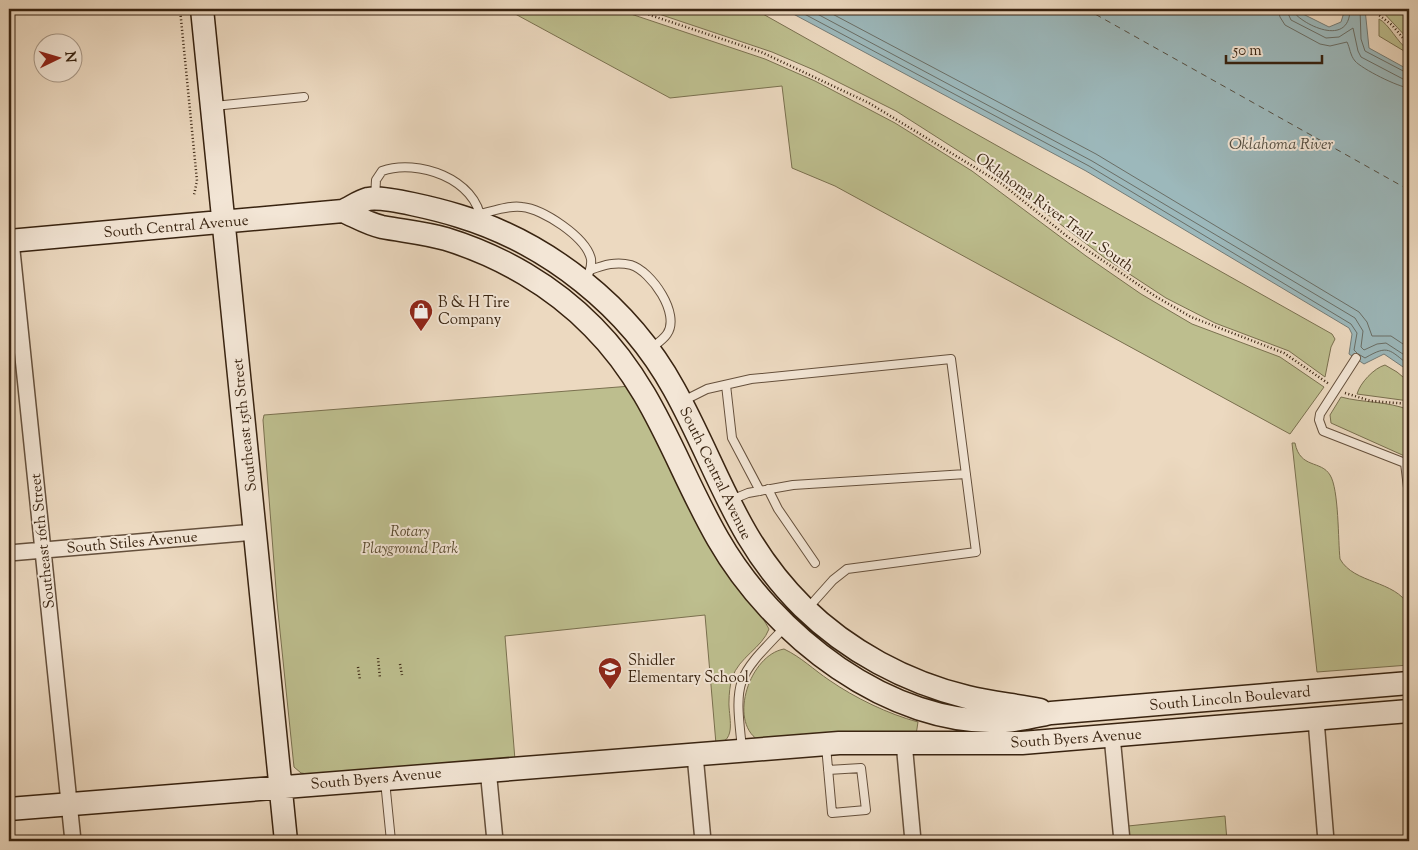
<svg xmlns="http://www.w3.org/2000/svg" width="1418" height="850" font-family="'Sorts Mill Goudy',serif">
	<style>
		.green { fill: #bdbe8e; stroke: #7a704f }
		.water { fill: #9cb8bb; stroke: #747c77 }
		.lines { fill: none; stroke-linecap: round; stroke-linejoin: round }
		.shore { stroke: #6a6e66; stroke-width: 1 }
		.ferry { stroke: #565043; stroke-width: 1; stroke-dasharray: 6 5; stroke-linecap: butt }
		.lane-casing { stroke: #65503c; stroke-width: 10 }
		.street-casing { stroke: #65503c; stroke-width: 18 }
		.secondary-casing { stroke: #382310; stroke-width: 25 }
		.path { stroke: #382310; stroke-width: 2.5; stroke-dasharray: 1 2.5; stroke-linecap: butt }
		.lane { stroke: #f3e6d6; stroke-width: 8 }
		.street { stroke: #f3e6d6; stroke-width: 15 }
		.secondary { stroke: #f3e6d6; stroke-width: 22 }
		.labels { text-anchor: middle; stroke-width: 4; stroke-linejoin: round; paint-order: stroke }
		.street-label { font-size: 15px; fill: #382310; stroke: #f3e6d6 }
		.poi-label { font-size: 15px; fill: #382310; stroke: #f3e6d6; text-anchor: start }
		.park-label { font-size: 15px; font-style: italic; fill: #594a30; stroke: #f3e6d6 }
		.water-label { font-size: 16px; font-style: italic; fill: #565043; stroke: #f3e6d6 }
	</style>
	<rect width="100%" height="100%" fill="#ecd9c0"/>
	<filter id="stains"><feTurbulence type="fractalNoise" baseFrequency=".004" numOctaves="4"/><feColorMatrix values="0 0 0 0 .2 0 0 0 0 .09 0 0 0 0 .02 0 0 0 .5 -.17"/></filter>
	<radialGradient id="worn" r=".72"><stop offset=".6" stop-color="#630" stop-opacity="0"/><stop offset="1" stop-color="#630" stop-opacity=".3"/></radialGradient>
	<path class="green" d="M 506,9 L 616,9 L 765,59 L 815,81 L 895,123 L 972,171 L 1086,256 L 1141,294 L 1192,324 L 1280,357 L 1324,387 L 1290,434 L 835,186 L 792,168 L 782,86 L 670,98 Z
		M 644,9 L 754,9 L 1332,334 L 1335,339 L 1331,347 L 1325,377 L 1289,351 L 1215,323 L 1166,298 L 1105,258 L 993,173 L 896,111 L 814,70 L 772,52 Z
		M 1380,9 L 1409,9 L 1409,40 Z
		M 1379,19 C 1389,24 1397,42 1409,51 L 1409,54 L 1379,36 Z
		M 1385,365 L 1397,372 L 1409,382 L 1409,401 L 1357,394 C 1360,383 1374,368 1385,365 Z
		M 631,386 L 769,629 C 762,648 739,657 732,678 C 730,685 729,694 729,701 C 728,716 738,741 716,744 L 705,615 L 505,636 L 515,760 L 308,774 L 301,773 L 294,767 L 277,602 L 263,420 L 264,415 Z
		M 1341,397 C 1363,403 1388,401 1409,410 L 1409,458 L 1331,423 L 1330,415 Z
		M 1292,443 L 1295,443 C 1300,469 1321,460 1330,475 C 1339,489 1338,541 1340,559 C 1354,584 1395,580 1409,606 L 1409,665 L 1317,672 Z
		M 784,649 C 801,657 814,670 829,680 C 855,698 888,714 918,722 L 916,735 L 758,740 C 728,720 750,655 784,649 Z
		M 1225,816 L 1227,841 L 1129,841 L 1128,826 Z"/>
	<path class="water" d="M 784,9 L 1293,9 L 1329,27 L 1341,22 L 1345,9 L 1365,9 L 1369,48 L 1409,70 L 1409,371 L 1384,354 L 1364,364 L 1349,354 L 1352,334 L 1349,328 L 1086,171 Z"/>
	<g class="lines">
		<path class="shore" d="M 795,9 L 1089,166 L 1351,324 L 1357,333 L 1354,350 L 1357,353
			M 808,9 L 1092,161 L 1355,318 L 1363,331 L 1361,347 L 1364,350 L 1377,344 L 1386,343 L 1409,358
			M 823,9 L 1096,154 L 1359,312 L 1367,322 L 1372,336 L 1391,336 L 1409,348
			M 1278,9 L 1280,17 L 1285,25 L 1320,44 L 1330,46 L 1347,42 C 1350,48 1350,55 1355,61 C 1362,69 1398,87 1409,88
			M 1286,9 L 1291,20 L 1326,38 L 1339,37 L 1353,28 L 1358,51 L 1361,57 L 1403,79 L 1409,80
			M 1292,9 C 1294,20 1350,52 1350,9
			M 1360,9 L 1361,39 L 1365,51 L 1409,74
			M 1360,355 L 1365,358 C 1389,344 1389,350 1409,365"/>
		<path class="ferry" d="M 1086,9 L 1409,190"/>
		<g class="lane-casing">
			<path id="lane" d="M 214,106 L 304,97
				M 375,198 L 376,180 L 382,171 C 417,158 477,179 481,221
				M 480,214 C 493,211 509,205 522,207 C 543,209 586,237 591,259 C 592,267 589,274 585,281
				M 590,270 C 604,265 616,261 631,265 C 651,271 681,314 667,334 C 663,340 655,345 650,349
				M 1356,358 L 1320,414 L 1319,420 L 1323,431 L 1405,463 L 1409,496
				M 726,385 L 732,438 L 760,491
				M 683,401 L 707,389 L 751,379 L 951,359 L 976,552 L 847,569 L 833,580 L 808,608
				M 768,489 L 778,509 L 815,563
				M 731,500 L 748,493 L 793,485 L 966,474
				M 826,746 L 832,813 L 866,810 L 861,768 L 828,770
				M 742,748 C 734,678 736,678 785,627
				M 385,781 L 391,841"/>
		</g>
		<g class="street-casing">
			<path id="street" d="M 11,241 L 73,841
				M 9,553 L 255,532
				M 1316,720 L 1326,841
				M 1112,736 L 1122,841
				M 904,742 L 913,841
				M 695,755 L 703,841
				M 488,769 L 495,841"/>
		</g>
		<g class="secondary-casing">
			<path id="secondary" d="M 202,9 L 286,841
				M 343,211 C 355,216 368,224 382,227 C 403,231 425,233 446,239 C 501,256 553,286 593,327 C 655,389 676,466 718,539 C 773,635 889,727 1005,721 C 1020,720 1036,716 1051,713 L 1409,683
				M 9,241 L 343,211 C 350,208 360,201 368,199 C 385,196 440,210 459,216 C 548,243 629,307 674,389 C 718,468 735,540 803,607 C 848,651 906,682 967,697 C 991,703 1016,705 1040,710
				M 9,809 L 839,743 L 1022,743 L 1409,711"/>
		</g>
		<path class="path" d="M 180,9 L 197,181 L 194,195
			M 632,9 L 761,52 L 869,103 L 1002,184 L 1068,237 L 1155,296 L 1191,317 L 1284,353 L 1329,384
			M 1371,9 L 1392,25 L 1409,45
			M 1345,393 L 1371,401 L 1409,404
			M 378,658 L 380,678
			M 400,664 L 402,675
			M 358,667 L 360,680"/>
		<use href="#lane" class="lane"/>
		<use href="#street" class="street"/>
		<use href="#secondary" class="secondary"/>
	</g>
	<defs>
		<g id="shop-pin" transform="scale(1.25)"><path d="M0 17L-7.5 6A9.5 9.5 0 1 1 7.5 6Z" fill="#8f2418" stroke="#f3e6d6"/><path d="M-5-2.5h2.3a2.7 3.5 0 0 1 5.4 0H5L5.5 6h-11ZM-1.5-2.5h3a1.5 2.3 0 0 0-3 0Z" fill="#fff"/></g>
		<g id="school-pin" transform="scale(1.25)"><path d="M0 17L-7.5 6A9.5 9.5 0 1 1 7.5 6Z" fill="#8f2418" stroke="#f3e6d6"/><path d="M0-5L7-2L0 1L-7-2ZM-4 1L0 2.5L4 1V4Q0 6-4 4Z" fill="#fff"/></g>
	</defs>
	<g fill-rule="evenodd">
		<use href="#shop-pin" x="421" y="311"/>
		<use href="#school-pin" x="610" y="669"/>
	</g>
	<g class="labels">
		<g class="street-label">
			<text transform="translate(1055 212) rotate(36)" y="5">Oklahoma River Trail - South</text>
			<text transform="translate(176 226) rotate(-5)" y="5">South Central Avenue</text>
			<text transform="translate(244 425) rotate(-96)" y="5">Southeast 15th Street</text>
			<text transform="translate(716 473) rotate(64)" y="5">South Central Avenue</text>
			<text transform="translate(42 541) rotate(-96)" y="5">Southeast 16th Street</text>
			<text transform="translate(132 542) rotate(-5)" y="5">South Stiles Avenue</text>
			<text transform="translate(1230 698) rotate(-5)" y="5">South Lincoln Boulevard</text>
			<text transform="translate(1076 738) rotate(-4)" y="5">South Byers Avenue</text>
			<text transform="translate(376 778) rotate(-5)" y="5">South Byers Avenue</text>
		</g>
		<g class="poi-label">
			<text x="438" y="307">B &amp; H Tire<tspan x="438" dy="17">Company</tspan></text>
			<text x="628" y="665">Shidler<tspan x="628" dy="17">Elementary School</tspan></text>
		</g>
		<g class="park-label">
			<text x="410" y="536">Rotary<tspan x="410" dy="17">Playground Park</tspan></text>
		</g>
		<g class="water-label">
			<text x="1281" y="149">Oklahoma River</text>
		</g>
	</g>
	<rect width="1418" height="850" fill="none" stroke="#ecd9c0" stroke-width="30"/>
	<rect x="10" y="10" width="1398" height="830" fill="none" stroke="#382310" stroke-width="2.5"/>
	<rect x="15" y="15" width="1388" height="820" fill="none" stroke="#382310"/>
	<g transform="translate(58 58) rotate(85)"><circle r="24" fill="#f3e6d6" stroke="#a89887"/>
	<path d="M0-4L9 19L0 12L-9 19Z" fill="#8f2418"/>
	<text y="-8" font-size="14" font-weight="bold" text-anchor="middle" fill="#382310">N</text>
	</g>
	<path d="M1226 55v8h96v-8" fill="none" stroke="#382310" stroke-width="2.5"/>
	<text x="1233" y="55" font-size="15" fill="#382310" stroke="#f3e6d6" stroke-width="4" paint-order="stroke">50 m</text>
	<rect width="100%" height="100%" filter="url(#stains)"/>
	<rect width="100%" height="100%" fill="url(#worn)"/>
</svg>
